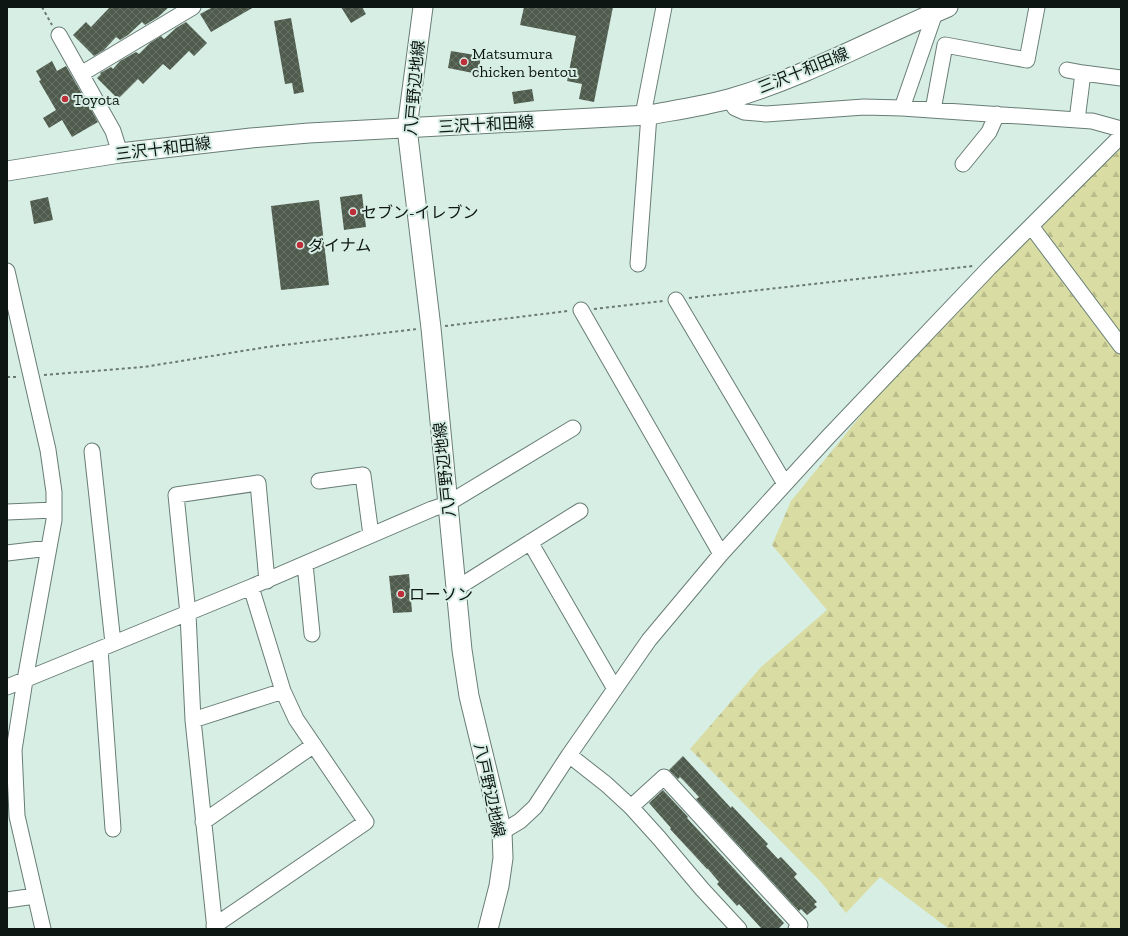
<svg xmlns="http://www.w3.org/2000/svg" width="1128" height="936" font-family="'Zilla Slab','Noto Sans JP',serif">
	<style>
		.forest { fill: url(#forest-firs) }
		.building { fill: url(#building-cross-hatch) }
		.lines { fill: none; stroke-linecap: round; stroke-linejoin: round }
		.minor-casing { stroke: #687d75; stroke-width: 17 }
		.major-casing { stroke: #687d75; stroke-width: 21 }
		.path { stroke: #6a7973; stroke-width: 2; stroke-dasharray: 3 3; stroke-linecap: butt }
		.minor { stroke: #fff; stroke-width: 15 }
		.major { stroke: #fff; stroke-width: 19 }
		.poi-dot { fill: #be2e39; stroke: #d7eee5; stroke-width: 1.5 }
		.labels { text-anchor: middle; stroke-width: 4; stroke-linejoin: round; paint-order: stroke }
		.poi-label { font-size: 16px; fill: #0e1613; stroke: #d7eee5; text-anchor: start }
		.street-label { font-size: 16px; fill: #0e1613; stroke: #d7eee5 }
	</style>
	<defs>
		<pattern id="forest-firs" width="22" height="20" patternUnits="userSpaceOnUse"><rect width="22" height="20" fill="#dadda3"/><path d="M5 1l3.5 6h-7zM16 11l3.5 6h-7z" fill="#babd8b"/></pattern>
		<pattern id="building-cross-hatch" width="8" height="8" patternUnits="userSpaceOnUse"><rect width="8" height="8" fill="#4f5b4c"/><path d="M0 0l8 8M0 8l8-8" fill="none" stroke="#697267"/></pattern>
	</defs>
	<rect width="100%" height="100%" fill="#d7eee5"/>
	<path class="forest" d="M 1121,149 L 1121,929 L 949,929 L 880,877 L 846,913 L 821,882 L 690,749 L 761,667 L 827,610 L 772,545 L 791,501 L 889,381 L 1059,203 Z"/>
	<path class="building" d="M 110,7 L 169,7 L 158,17 L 145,25 L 142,22 L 128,35 L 120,40 L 116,37 L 104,50 L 94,56 L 73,35 L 86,22 L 91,27 Z
		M 213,7 L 254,7 L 211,32 L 200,14 Z
		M 341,7 L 362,7 L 366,14 L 351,23 Z
		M 524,7 L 613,7 L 594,102 L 579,99 L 582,84 L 567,81 L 576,36 L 520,25 Z
		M 291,18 L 304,92 L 294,94 L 292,83 L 285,84 L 274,21 Z
		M 186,22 L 207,43 L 194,56 L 189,51 L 170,70 L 163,64 L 143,84 L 138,79 L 118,99 L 97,78 L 101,74 L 100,73 L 111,67 L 113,69 L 120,61 L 136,52 L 139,54 L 150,43 L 161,36 L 164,39 L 176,28 Z
		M 451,51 L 481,56 L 478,74 L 448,68 Z
		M 52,61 L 57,71 L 66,66 L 98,122 L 72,137 L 62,120 L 49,128 L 43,118 L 56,110 L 39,81 L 41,80 L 36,71 Z
		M 532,89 L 534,101 L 514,104 L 512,92 Z
		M 362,194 L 366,227 L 344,230 L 340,197 Z
		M 48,197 L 53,220 L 34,224 L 30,201 Z
		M 319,200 L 329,285 L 281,290 L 271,206 Z
		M 409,574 L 412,612 L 393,613 L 389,576 Z
		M 683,756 L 731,808 L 732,806 L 768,844 L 766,846 L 778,859 L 781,857 L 797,874 L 794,877 L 817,902 L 814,904 L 817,907 L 807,915 L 801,909 L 799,911 L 696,799 L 699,797 L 684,781 L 680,777 L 678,779 L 669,770 Z
		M 663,790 L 688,817 L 687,818 L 784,923 L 778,929 L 762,929 L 739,904 L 737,906 L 717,884 L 719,882 L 708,869 L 707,869 L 670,829 L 671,828 L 649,803 Z"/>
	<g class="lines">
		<g class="minor-casing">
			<path id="minor" d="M 59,35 L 113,131 L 120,153
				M 1067,70 L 1083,73
				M 81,74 L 193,7
				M 729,99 L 735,108 L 744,112 L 766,114 L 864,107 L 902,108 L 1092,121 L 1121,129
				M 902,108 L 937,7
				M 933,110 L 945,45 L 1027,60 L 1037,7
				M 643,115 L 664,7
				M 1077,120 L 1083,73 L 1121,78
				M 963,164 L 989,132 L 997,114
				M 1031,226 L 1121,346
				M 638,264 L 649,115
				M 7,271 L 48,450 L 54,492 L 54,520 L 25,680 L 14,750 L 17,816 L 43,929
				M 676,300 L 785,484
				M 581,310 L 721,554
				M 92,451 L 113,643
				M 319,481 L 363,475 L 371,535
				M 7,512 L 54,510
				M 530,542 L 615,689
				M 7,553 L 49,548
				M 305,564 L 312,634
				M 457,588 L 580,511
				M 100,649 L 113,829
				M 7,687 L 251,587 L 432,509 L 447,504 L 573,428
				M 193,720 L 283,691
				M 569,755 L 606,784 L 631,807 L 659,838 L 702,889 L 739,929
				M 631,807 L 664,777 L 800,925 L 796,929
				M 203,822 L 314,745
				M 502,832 L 520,821 L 535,807 L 569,755 L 649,640 L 721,554 L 828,437 L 989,268 L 1121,136
				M 7,900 L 35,896
				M 214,926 L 366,822 L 296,719 L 283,691 L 251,587
				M 215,929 L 193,720 L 188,614 L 176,495 L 258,483 L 267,581"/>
		</g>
		<g class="major-casing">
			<path id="major" d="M 423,7 L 407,128 L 431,328 L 462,650 L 469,696 L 502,832 L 503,858 L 499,886 L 488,929
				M 7,171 L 120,153 L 251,138 L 309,133 L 649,115 C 676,110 703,106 729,99 C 805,77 875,38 948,7"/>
		</g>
		<path class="path" d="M 42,7 L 52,25
			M 689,298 L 973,266
			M 594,309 L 663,301
			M 445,326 L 568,311
			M 44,375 L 144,367 L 267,347 L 417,329
			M 7,377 L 18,377"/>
		<use href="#minor" class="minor"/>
		<use href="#major" class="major"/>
	</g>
	<g class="poi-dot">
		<circle cx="464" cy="62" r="4"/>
		<circle cx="65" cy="99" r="4"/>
		<circle cx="353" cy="212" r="4"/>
		<circle cx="300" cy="245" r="4"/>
		<circle cx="401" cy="594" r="4"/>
	</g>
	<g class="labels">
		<g class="poi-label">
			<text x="472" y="59">Matsumura<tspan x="472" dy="18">chicken bentou</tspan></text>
			<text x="73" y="105">Toyota</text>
			<text x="361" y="218">セブン-イレブン</text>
			<text x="308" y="251">ダイナム</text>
			<text x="409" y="600">ローソン</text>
		</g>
		<g class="street-label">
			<text transform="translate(803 70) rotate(-22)" y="6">三沢十和田線</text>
			<text transform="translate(414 88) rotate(-85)" y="6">八戸野辺地線</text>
			<text transform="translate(486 124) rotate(-3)" y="6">三沢十和田線</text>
			<text transform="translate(163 148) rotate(-7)" y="6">三沢十和田線</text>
			<text transform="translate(444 470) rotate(-96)" y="6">八戸野辺地線</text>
			<text transform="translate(490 790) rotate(78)" y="6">八戸野辺地線</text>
		</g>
	</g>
	<rect width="1128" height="936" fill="none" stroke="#0e1613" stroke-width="16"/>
</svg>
